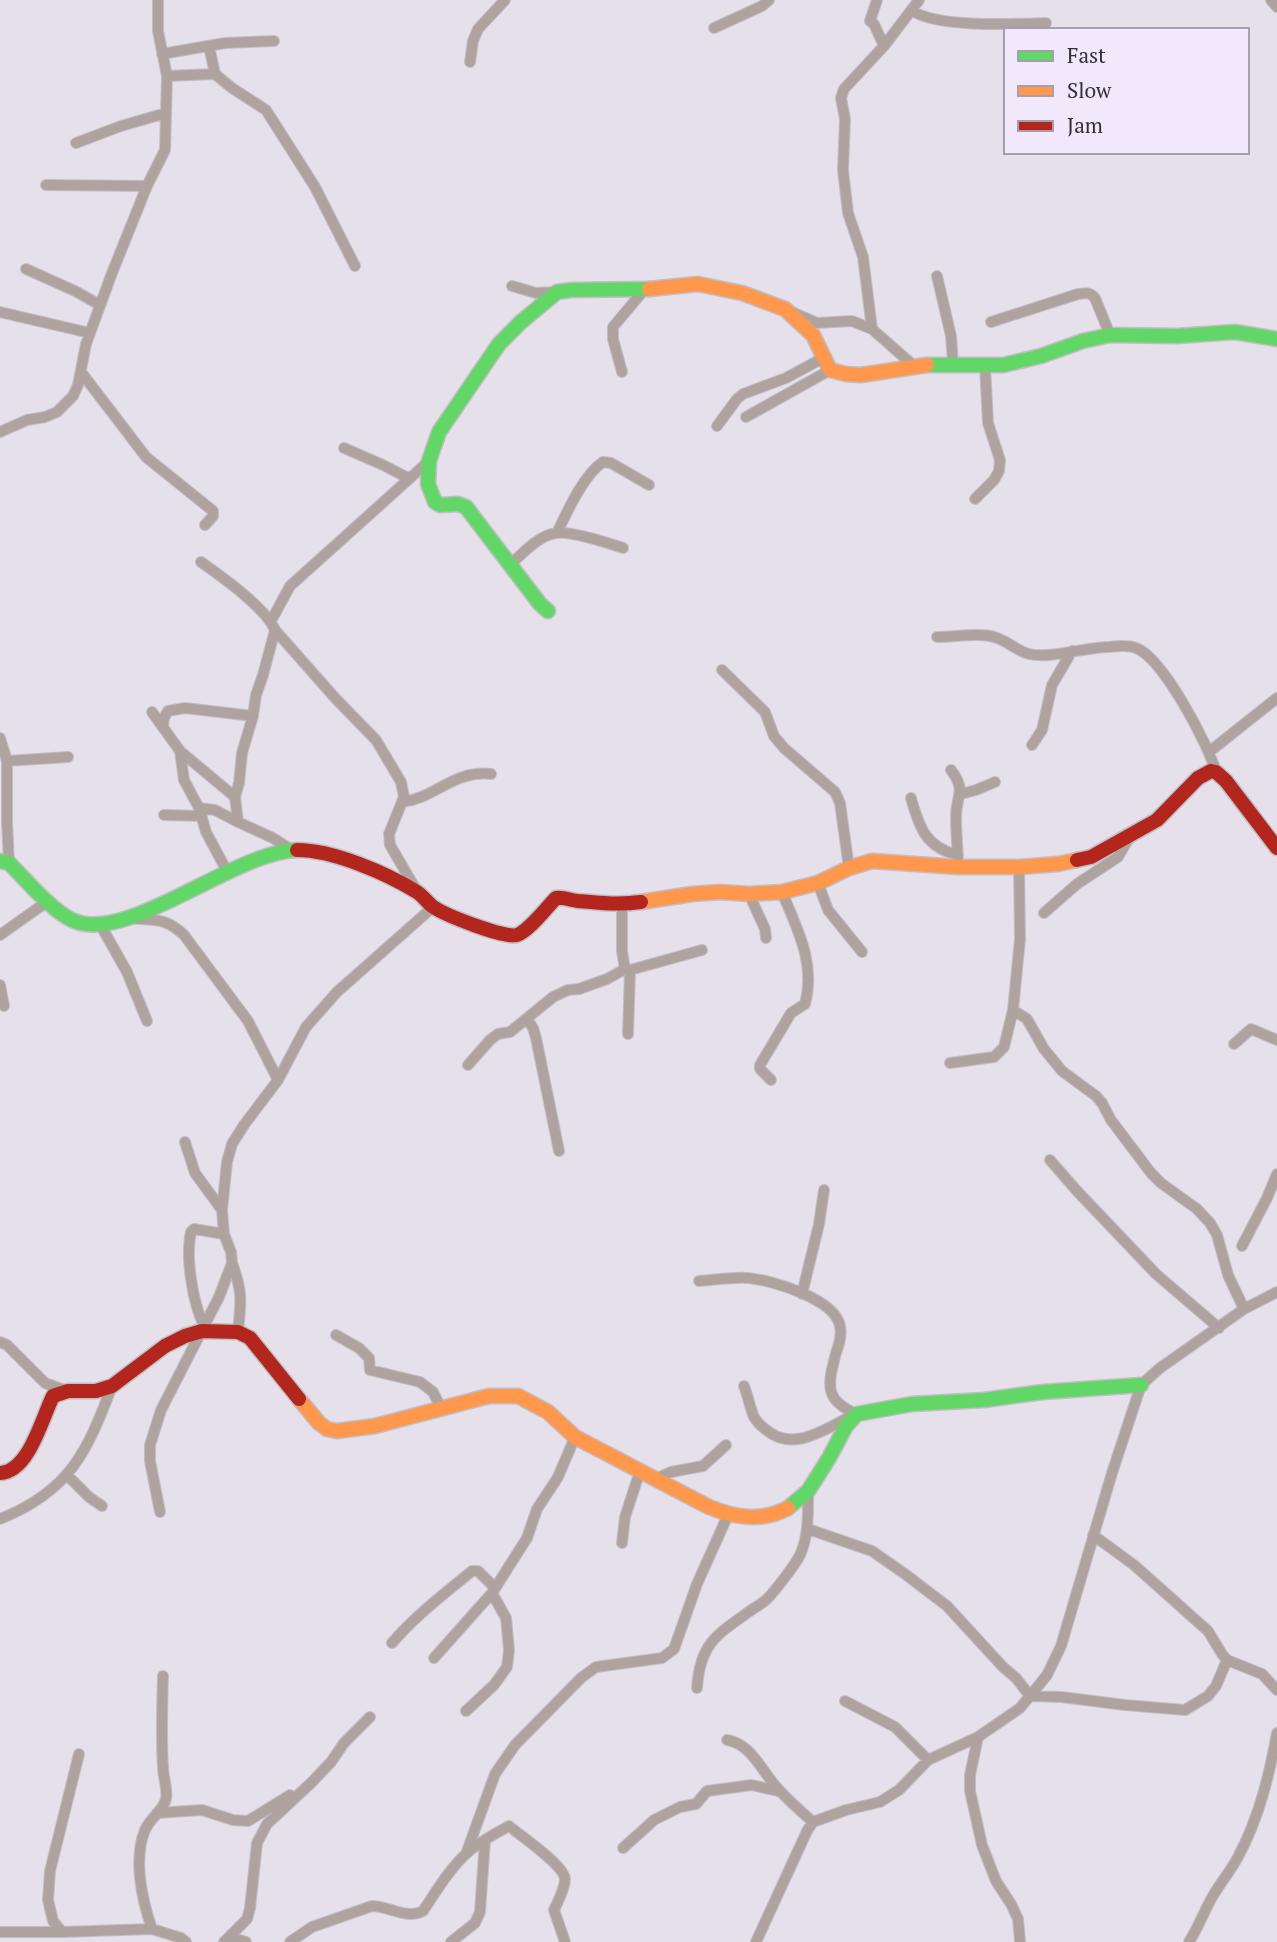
<svg xmlns="http://www.w3.org/2000/svg" width="1277" height="1942" font-family="'PT Serif',serif">
	<style>
		.lines { fill: none; stroke-linecap: round; stroke-linejoin: round }
		.street-casing { stroke: #c2bec6; stroke-width: 12 }
		.fast-casing { stroke: #c2bec6; stroke-width: 17 }
		.slow-casing { stroke: #c2bec6; stroke-width: 17 }
		.jam-casing { stroke: #c2bec6; stroke-width: 17 }
		.street { stroke: #afa39f; stroke-width: 10 }
		.fast { stroke: #63d668; stroke-width: 14 }
		.slow { stroke: #ff974d; stroke-width: 14 }
		.jam { stroke: #b3261e; stroke-width: 14 }
	</style>
	<rect width="100%" height="100%" fill="#e5e0ea"/>
	<g class="lines">
		<g class="street-casing">
			<path id="street" d="M 877,0 L 870,21 L 874,24 L 884,46
				M 1271,0 L 1277,7
				M 912,10 C 933,28 1016,24 1046,23
				M 714,28 L 762,6 L 769,0
				M 209,46 L 215,74
				M 162,54 L 225,43 L 274,41
				M 470,62 L 473,41 L 478,29 L 505,0
				M 167,76 L 215,74 L 232,88 L 266,110 L 315,187 L 355,266
				M 76,143 L 121,126 L 166,113
				M 46,185 L 147,186
				M 26,269 L 75,291 L 100,305
				M 937,276 L 951,336 L 953,364
				M 512,286 L 536,293 L 557,292
				M 0,312 L 90,333
				M 792,312 L 817,323 L 852,321 L 872,329 L 914,366
				M 991,322 L 1078,294 C 1085,293 1090,292 1095,298 L 1110,335
				M 872,329 L 863,257 L 848,213 L 843,170 L 845,119 L 841,98 L 844,89 L 884,46 L 919,0
				M 81,372 L 146,457 L 213,511 L 213,516 L 205,525
				M 622,372 L 613,339 L 613,327 L 644,290
				M 746,417 L 830,370
				M 717,426 L 737,399 L 743,394 L 786,378 L 823,358
				M 0,432 L 27,420 L 45,417 L 57,412 L 73,396 L 78,385 L 86,344 L 112,273 L 147,186 L 165,150 L 167,76 L 158,31 L 158,0
				M 344,448 L 383,465 L 408,478
				M 975,499 L 994,480 L 999,471 L 1000,460 L 988,423 L 985,366
				M 557,533 C 567,512 584,474 603,462 L 611,463 L 649,485
				M 201,562 C 222,577 266,608 275,630 L 336,699 L 376,740 L 401,782 L 404,797 L 389,834 L 390,845 L 418,893
				M 510,565 C 522,554 539,535 556,533 C 571,531 608,543 623,548
				M 271,621 L 290,586 L 429,461
				M 937,637 C 954,637 974,633 990,636 C 1005,638 1016,651 1029,654 C 1051,659 1086,647 1109,647 C 1117,646 1129,645 1136,648 C 1163,658 1208,744 1216,772
				M 722,670 L 765,712 L 774,736 L 784,748 L 835,792 L 840,803 L 849,868
				M 152,712 L 180,751 L 235,797 L 238,822 L 273,838 L 292,850
				M 163,726 L 164,718 L 168,711 L 185,708 L 253,716
				M 0,738 L 7,761 L 7,822 L 9,863
				M 1032,745 L 1042,730 L 1052,685 L 1072,651
				M 180,751 L 184,780 L 199,808 L 206,832 L 228,873
				M 1209,752 L 1277,698
				M 7,761 L 68,757
				M 951,770 C 967,791 956,795 956,817 C 956,834 958,851 958,867
				M 961,794 L 976,790 L 995,782
				M 235,797 L 239,783 L 242,753 L 253,716 L 256,695 L 263,675 L 275,630
				M 911,798 C 919,827 926,848 958,855
				M 402,802 C 436,798 453,770 491,774
				M 199,808 L 215,810 L 238,822
				M 164,815 L 202,816
				M 818,883 L 828,910 L 862,952
				M 749,894 L 765,929 L 766,938
				M 622,905 L 622,951 L 625,969 L 630,970 L 702,950
				M 1044,913 L 1077,884 L 1118,857 L 1129,838
				M 131,918 C 155,921 165,917 184,935 L 248,1021 L 278,1080
				M 101,926 L 127,972 L 147,1021
				M 0,935 L 48,901
				M 0,985 L 4,1006
				M 1013,1010 L 1027,1019 L 1044,1049 L 1062,1071 L 1096,1096 L 1102,1103 L 1111,1120 L 1151,1173 L 1161,1183 L 1197,1209 L 1210,1223 L 1217,1235 L 1228,1275 L 1244,1309
				M 527,1019 L 533,1028 L 536,1038 L 559,1151
				M 628,1034 L 630,970
				M 1234,1044 L 1251,1029 L 1277,1040
				M 950,1063 L 994,1057 L 1004,1047 L 1013,1010 L 1020,939 L 1019,867
				M 468,1065 L 490,1040 L 498,1034 L 510,1032 L 553,997 L 568,990 L 579,989 L 607,979 L 625,969
				M 771,1080 L 760,1069 L 760,1065 L 791,1013 L 805,1004 C 816,963 797,929 782,892
				M 185,1142 L 195,1173 L 222,1210
				M 1050,1160 L 1077,1191 L 1156,1274 L 1219,1328
				M 1242,1246 L 1267,1198 L 1277,1174
				M 232,1263 C 243,1293 241,1301 238,1332
				M 699,1281 C 715,1280 732,1277 748,1278 C 772,1280 835,1299 840,1326 C 842,1335 839,1344 836,1353 C 828,1384 823,1400 857,1414
				M 802,1294 L 819,1224 L 824,1190
				M 204,1326 C 193,1303 185,1258 191,1232 L 194,1229 L 224,1234
				M 336,1335 L 359,1348 L 369,1358 L 370,1370 L 420,1382 L 433,1392 L 441,1408
				M 0,1342 L 7,1345 L 45,1383 L 67,1391
				M 744,1386 C 748,1396 750,1408 754,1417 C 757,1422 761,1426 765,1429 C 792,1453 823,1430 850,1417
				M 67,1475 L 89,1497 L 102,1506
				M 655,1479 L 671,1472 L 703,1466 L 726,1445
				M 160,1512 L 150,1461 L 150,1445 L 161,1410 L 219,1297 L 232,1263 L 231,1252 L 224,1234 L 222,1210 L 227,1162 L 232,1144 L 244,1125 L 278,1080 L 306,1027 L 337,992 L 433,907
				M 0,1519 C 70,1491 87,1452 112,1386
				M 808,1529 L 872,1551 L 905,1574 L 947,1606 L 1003,1667 L 1016,1678 L 1030,1696 L 1061,1697 L 1125,1705 L 1185,1710 L 1208,1696 L 1216,1686 L 1227,1660
				M 1093,1535 L 1134,1565 L 1208,1631 L 1222,1654 L 1227,1660 L 1262,1674 L 1277,1690
				M 622,1543 L 625,1517 L 640,1471
				M 392,1643 C 415,1616 444,1594 472,1571 L 478,1571 L 495,1588
				M 434,1658 L 492,1593 L 527,1538 L 537,1509 L 558,1477 L 575,1437
				M 697,1688 C 700,1644 716,1635 750,1611 C 755,1607 762,1604 767,1599 C 775,1591 795,1565 800,1555 C 809,1535 808,1513 808,1491
				M 845,1701 L 895,1727 L 928,1760
				M 466,1711 L 494,1685 L 507,1667 L 509,1650 L 506,1618 L 492,1593
				M 727,1740 C 753,1744 763,1775 781,1792 C 791,1803 802,1812 813,1822
				M 157,1813 L 202,1810 L 233,1820 L 248,1821 L 290,1795
				M 623,1848 L 654,1820 L 680,1807 L 696,1804 L 707,1791 L 752,1785 L 778,1791
				M 466,1854 L 495,1774 L 515,1745 L 581,1678 L 596,1667 L 662,1658 L 674,1649 L 697,1584 L 728,1515
				M 152,1929 C 142,1900 133,1859 145,1830 C 150,1818 163,1811 166,1799 C 168,1790 163,1777 163,1767 C 161,1737 162,1707 163,1676
				M 0,1932 L 62,1932 L 152,1929 L 181,1938 L 186,1942
				M 62,1932 L 53,1921 L 48,1900 L 50,1871 L 79,1754
				M 230,1937 L 246,1942
				M 224,1942 L 247,1919 L 250,1908 L 257,1843 L 267,1824 L 312,1782 L 331,1762 L 344,1743 L 370,1717
				M 290,1942 L 312,1927 L 372,1906 C 389,1906 407,1920 423,1911 C 436,1892 449,1869 467,1853 C 479,1842 495,1834 509,1826 C 521,1836 564,1865 565,1879 C 565,1889 558,1901 554,1910 L 565,1942
				M 451,1942 L 475,1923 L 480,1912 L 485,1840
				M 756,1942 L 807,1831 L 813,1822 L 846,1810 L 880,1802 L 899,1790 L 928,1760 L 978,1737
				M 1020,1942 L 1018,1919 L 1011,1904 L 996,1881 L 982,1845 L 970,1791 L 970,1775 L 978,1737 L 1020,1708 L 1030,1696 L 1047,1675 L 1061,1646 L 1112,1473 L 1141,1385 L 1160,1368 L 1244,1309 L 1277,1292
				M 1189,1942 C 1199,1926 1205,1909 1214,1894 C 1222,1881 1231,1870 1238,1857 C 1259,1818 1269,1776 1277,1733"/>
		</g>
		<g class="fast-casing">
			<path id="fast" d="M 927,365 L 1003,365 L 1041,356 L 1083,341 L 1110,335 L 1177,336 L 1235,332 L 1277,339
				M 548,611 L 540,604 L 466,507 L 458,504 L 440,505 L 435,502 L 428,484 L 429,461 L 439,432 L 499,344 L 521,322 L 557,292 L 571,290 L 649,289
				M 0,861 L 9,863 C 26,880 51,910 72,920 C 125,946 235,851 297,850
				M 788,1508 L 808,1491 L 829,1458 L 846,1426 L 857,1414 L 912,1404 L 984,1400 L 1043,1392 L 1141,1385"/>
		</g>
		<g class="slow-casing">
			<path id="slow" d="M 649,289 L 698,284 L 742,293 L 785,309 L 813,335 L 830,370 L 846,374 L 861,375 L 927,365
				M 641,902 L 692,894 L 720,892 L 749,894 L 782,892 L 818,883 L 849,868 L 872,861 L 958,867 L 1019,867 L 1058,864 L 1077,860
				M 299,1399 L 319,1423 L 327,1429 L 337,1431 L 375,1426 L 489,1396 L 518,1396 L 548,1412 L 575,1437 L 709,1507 C 736,1518 762,1522 788,1508"/>
		</g>
		<g class="jam-casing">
			<path id="jam" d="M 297,850 C 333,850 386,873 417,892 C 423,896 427,902 432,906 C 444,915 506,939 517,935 C 530,930 546,908 556,898 C 564,897 570,900 578,901 C 600,903 619,905 641,902
				M 1077,860 L 1091,857 L 1157,820 L 1198,778 L 1211,771 L 1216,772 L 1226,781 L 1277,848
				M 0,1473 C 29,1472 42,1418 53,1396 L 68,1391 L 96,1391 L 112,1386 L 165,1346 L 185,1336 L 202,1331 L 238,1332 L 250,1338 L 299,1399"/>
		</g>
		<use href="#street" class="street"/>
		<use href="#fast" class="fast"/>
		<use href="#slow" class="slow"/>
		<use href="#jam" class="jam"/>
	</g>
	<rect x="1004" y="28" width="245" height="126" fill="#f2e8fc" stroke="#a69eae" stroke-width="2"/>
	<rect x="1018" y="51" width="35" height="10" fill="#63d668" stroke="#a69eae" stroke-width="2"/>
	<text x="1067" y="63" font-size="21" fill="#343038">Fast</text>
	<rect x="1018" y="86" width="35" height="10" fill="#ff974d" stroke="#a69eae" stroke-width="2"/>
	<text x="1067" y="98" font-size="21" fill="#343038">Slow</text>
	<rect x="1018" y="121" width="35" height="10" fill="#b3261e" stroke="#a69eae" stroke-width="2"/>
	<text x="1067" y="133" font-size="21" fill="#343038">Jam</text>
</svg>
